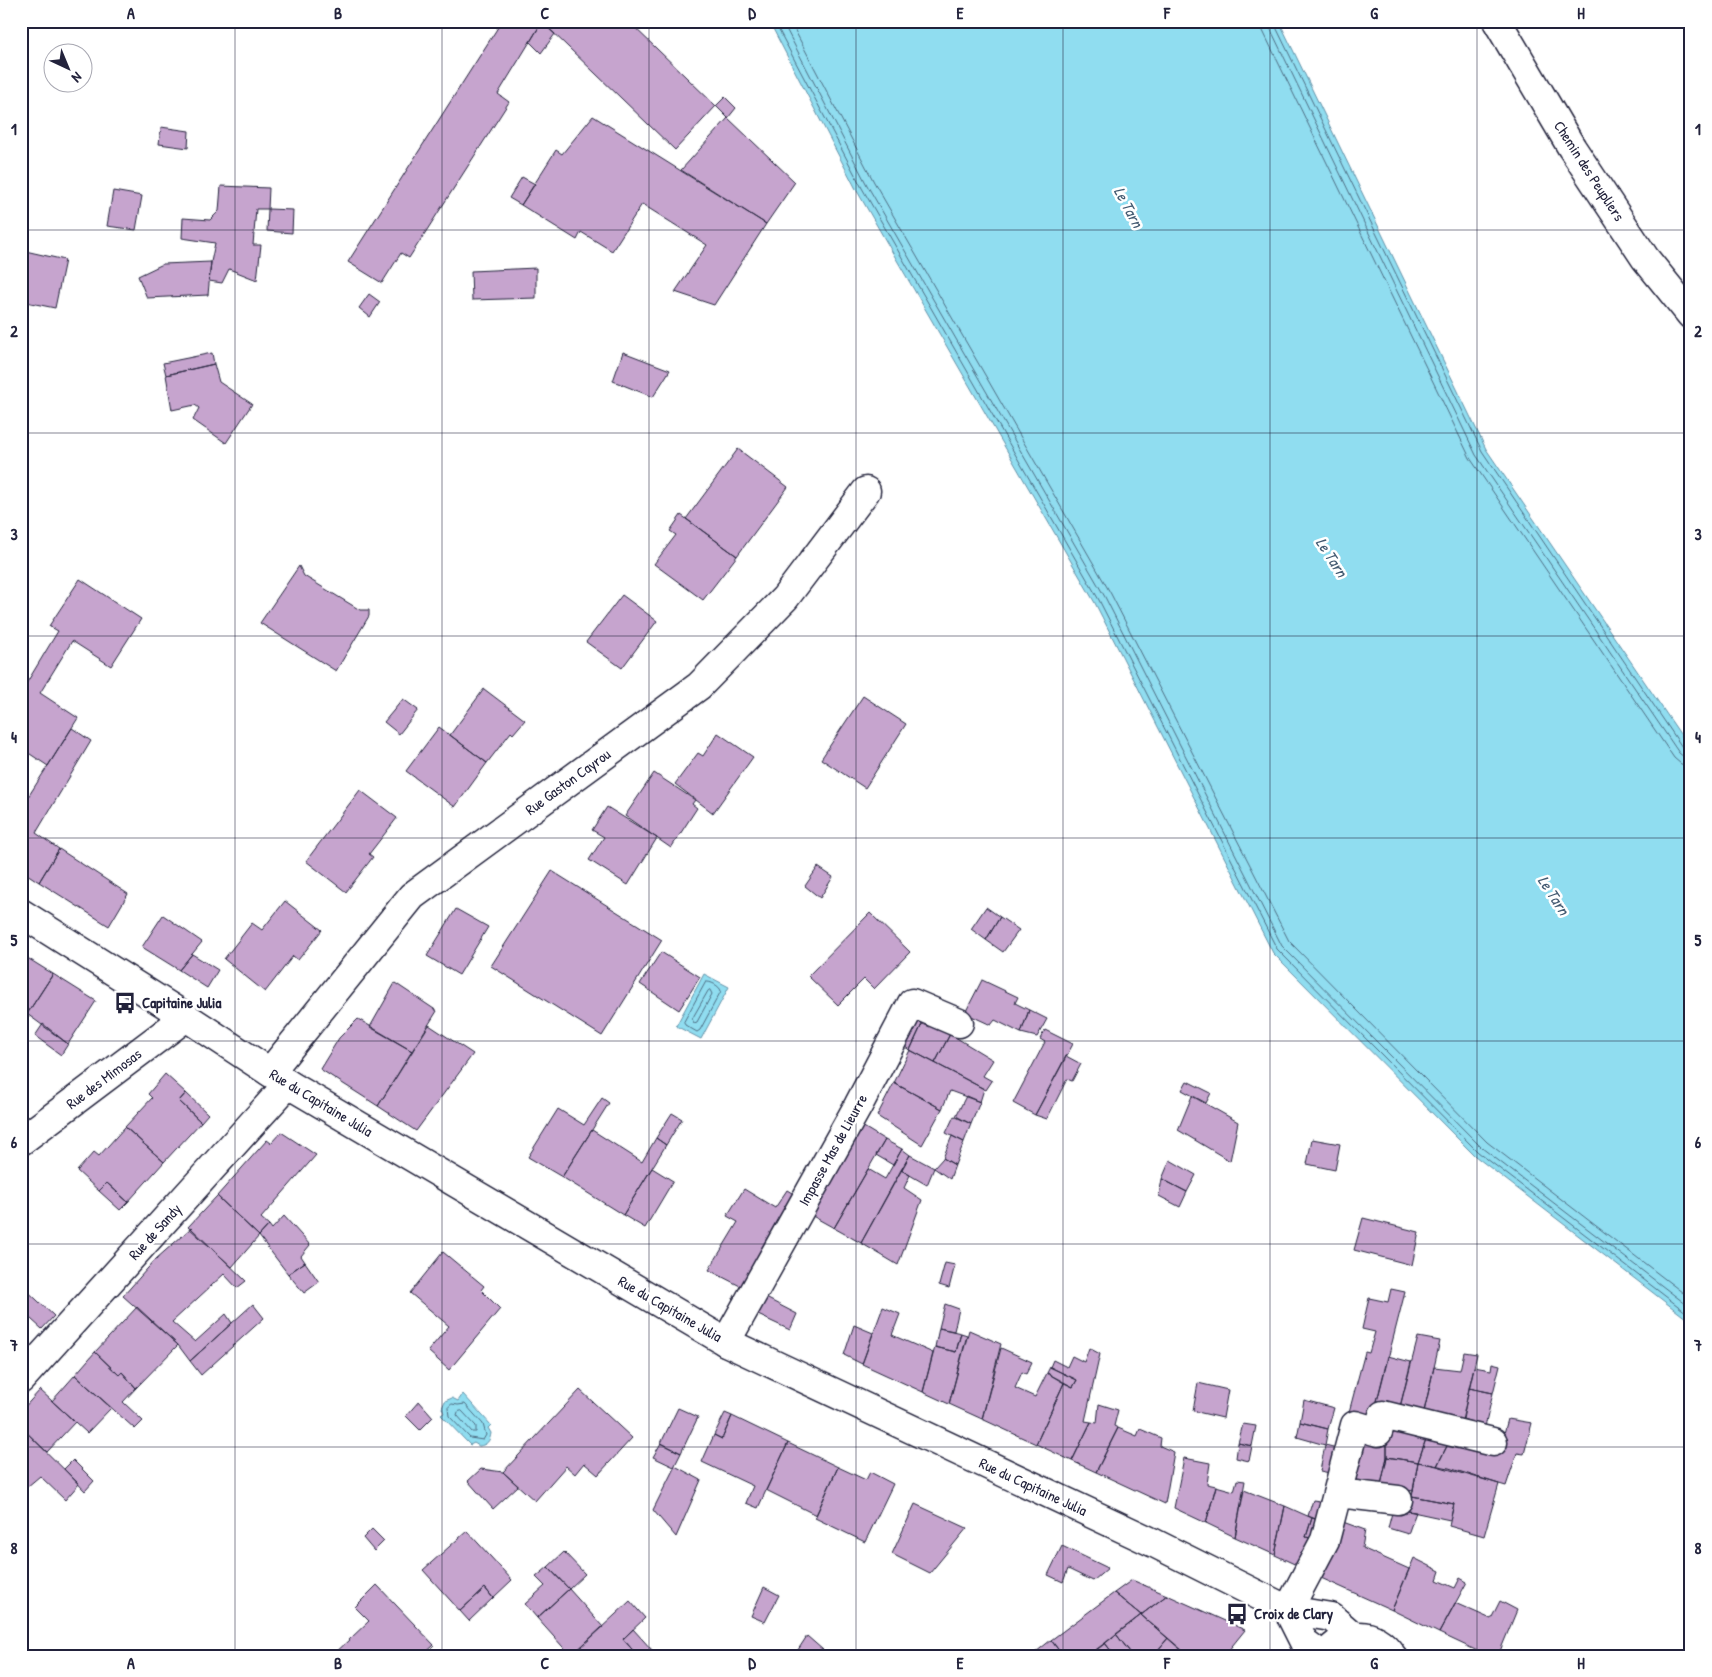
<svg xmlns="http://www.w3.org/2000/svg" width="1712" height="1677" font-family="'Patrick Hand',sans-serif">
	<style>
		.water { fill: #90ddf0; stroke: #6492a8 }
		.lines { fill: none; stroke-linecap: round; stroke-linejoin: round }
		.shore { stroke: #4e6d83; stroke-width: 1 }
		.building { fill: #c6a4ce; stroke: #22223b }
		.street-casing { stroke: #22223b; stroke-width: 31 }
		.secondary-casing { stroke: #22223b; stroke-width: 31 }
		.street { stroke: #fff; stroke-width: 28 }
		.secondary { stroke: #fff; stroke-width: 28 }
		.grid { fill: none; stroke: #22223b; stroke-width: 1; stroke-opacity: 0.55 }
		.labels { text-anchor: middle; stroke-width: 5; stroke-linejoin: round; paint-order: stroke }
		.street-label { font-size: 15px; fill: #22223b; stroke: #fff }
		.poi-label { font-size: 15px; font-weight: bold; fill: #22223b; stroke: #fff; text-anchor: start }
		.water-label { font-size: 16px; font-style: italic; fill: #435a71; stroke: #fff }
		.neatline { fill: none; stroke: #22223b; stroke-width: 2 }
		.grid-label { font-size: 16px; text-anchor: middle; font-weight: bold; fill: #22223b }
	</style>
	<rect width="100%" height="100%" fill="#fff"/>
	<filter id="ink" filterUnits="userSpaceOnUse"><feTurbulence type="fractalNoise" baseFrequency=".02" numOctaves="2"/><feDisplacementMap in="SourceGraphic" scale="10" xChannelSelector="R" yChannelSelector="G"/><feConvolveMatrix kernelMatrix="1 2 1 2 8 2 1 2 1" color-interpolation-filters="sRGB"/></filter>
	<g filter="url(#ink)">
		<path class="water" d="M 769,21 L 1279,21 L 1486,449 L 1691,750 L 1691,1322 L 1475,1156 L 1273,953 L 1095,603 L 857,191 Z
			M 704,974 L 729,987 L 701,1039 L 676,1026 Z
			M 463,1394 L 491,1425 L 488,1428 L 491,1433 C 490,1441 487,1445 479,1446 L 474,1443 L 470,1445 L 441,1415 L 444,1413 L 442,1408 L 445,1401 L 452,1398 L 458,1401 Z"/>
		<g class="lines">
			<path class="shore" d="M 774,21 L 862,188 L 1099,600 L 1277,949 L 1478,1152 L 1691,1316
				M 782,21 L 867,185 L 1105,597 L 1282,946 L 1482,1148 L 1691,1308
				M 790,21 L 874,182 L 1111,594 L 1289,941 L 1487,1142 L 1691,1299
				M 1261,21 L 1263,31 L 1470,458 L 1674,758 L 1681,764 L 1691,766
				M 1269,21 L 1270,28 L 1476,455 L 1679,753 L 1684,757 L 1691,758
				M 1275,21 L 1275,25 L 1482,451 L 1684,750 L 1691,752
				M 706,982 C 710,981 720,986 721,991 L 700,1030 L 697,1032 L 685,1025 L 684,1022 Z
				M 710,990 L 712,994 L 697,1022 L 694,1023 L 692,1019 L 708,991 Z
				M 452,1404 L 458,1405 L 465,1404 L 483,1424 L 486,1435 L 483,1440 L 470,1438 L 449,1416 L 448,1408 Z
				M 462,1411 L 476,1426 L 476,1432 L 472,1432 L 457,1415 L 458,1412 Z"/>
		</g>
		<path class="building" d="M 502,21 L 628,21 L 716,106 L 675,150 L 542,22 L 498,94 L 509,102 L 409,258 L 401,253 L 382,283 L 348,262 Z
			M 542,22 L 555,34 L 541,53 L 530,42 Z
			M 725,97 L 736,108 L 728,118 L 716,106 Z
			M 593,116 L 766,224 L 714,305 L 675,292 L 707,245 L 642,204 L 612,251 L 581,232 L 577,240 L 521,205 L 556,150 L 562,154 Z
			M 728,118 L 795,182 L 766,224 L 681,170 Z
			M 161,127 L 189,131 L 188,148 L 159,144 Z
			M 522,177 L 535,184 L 521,205 L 509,198 Z
			M 221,186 L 269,188 L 268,209 L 256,209 L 253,245 L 261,245 L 257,280 L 229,269 L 222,283 L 209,281 L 211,262 L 215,243 L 182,238 L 183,218 L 210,220 L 219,211 Z
			M 113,191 L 142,196 L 136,230 L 107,226 Z
			M 268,209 L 293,210 L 292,233 L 267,231 Z
			M 21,250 L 65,260 L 55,308 L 21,301 Z
			M 211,262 L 208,295 L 147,298 L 138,276 L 163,264 Z
			M 536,268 L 536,298 L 472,300 L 471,271 Z
			M 369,294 L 380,302 L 370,317 L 359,308 Z
			M 623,352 L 670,370 L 653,397 L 613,381 Z
			M 212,353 L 214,364 L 166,375 L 163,363 Z
			M 214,364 L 219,382 L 252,404 L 226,443 L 193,420 L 199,408 L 195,405 L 172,410 L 166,375 Z
			M 738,449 L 788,487 L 737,556 L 686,519 Z
			M 681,515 L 737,556 L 703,600 L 654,564 L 676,535 L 670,531 Z
			M 299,566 L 304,576 L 360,610 L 369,610 L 369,616 L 336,671 L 260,623 Z
			M 80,579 L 141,619 L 111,666 L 72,641 L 40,693 L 78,718 L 48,766 L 21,748 L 21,681 L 26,684 L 58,631 L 49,626 Z
			M 622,595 L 657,621 L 622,668 L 586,642 Z
			M 484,689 L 525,720 L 513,734 L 511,732 L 487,763 L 450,735 Z
			M 863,696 L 906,724 L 865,788 L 821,759 Z
			M 403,699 L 418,710 L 399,734 L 384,722 Z
			M 439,727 L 487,763 L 455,807 L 406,771 Z
			M 72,728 L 91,741 L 36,833 L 59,849 L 39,882 L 21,870 L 21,808 Z
			M 718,733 L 753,757 L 713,813 L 675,784 L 698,753 L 703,756 Z
			M 654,773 L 695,800 L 692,804 L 697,808 L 671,848 L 625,816 Z
			M 360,790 L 397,818 L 369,854 L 373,857 L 346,892 L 306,861 Z
			M 607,807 L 657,838 L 628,885 L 589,860 L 604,837 L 592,830 Z
			M 59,849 L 128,894 L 109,926 L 39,882 Z
			M 818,867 L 833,877 L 820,898 L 805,886 Z
			M 552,871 L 662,940 L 602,1036 L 491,966 Z
			M 285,901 L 322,930 L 298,960 L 293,956 L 265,992 L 224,959 L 252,923 L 262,930 Z
			M 986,907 L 1000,917 L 986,940 L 971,929 Z
			M 456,909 L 488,927 L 459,975 L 427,956 Z
			M 870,913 L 910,952 L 874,989 L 864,979 L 838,1005 L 808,976 Z
			M 163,915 L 202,942 L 179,970 L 142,947 Z
			M 1000,917 L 1019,930 L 1003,952 L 986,940 Z
			M 661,952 L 700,977 L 679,1010 L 640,984 Z
			M 21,954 L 53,974 L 27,1014 L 21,1009 Z
			M 192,954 L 218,970 L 207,988 L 179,970 Z
			M 53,974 L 96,1001 L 68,1044 L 27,1014 Z
			M 982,980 L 1018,997 L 1015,1003 L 1029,1010 L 1021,1033 L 995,1020 L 991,1025 L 965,1013 Z
			M 395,983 L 437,1011 L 412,1051 L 370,1027 Z
			M 1029,1010 L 1047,1019 L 1037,1037 L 1021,1033 Z
			M 917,1016 L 924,1020 L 910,1050 L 903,1046 Z
			M 358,1019 L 412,1051 L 378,1106 L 320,1069 L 339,1038 Z
			M 924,1020 L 950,1034 L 935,1063 L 910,1050 Z
			M 43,1024 L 68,1044 L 61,1055 L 35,1036 Z
			M 429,1025 L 473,1054 L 416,1131 L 378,1106 Z
			M 1045,1030 L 1073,1044 L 1035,1115 L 1013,1103 L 1045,1042 L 1040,1039 Z
			M 950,1034 L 993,1060 L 983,1076 L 992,1081 L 986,1090 L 935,1063 Z
			M 910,1050 L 984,1089 L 980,1102 L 950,1091 L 942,1109 L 894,1083 Z
			M 1066,1056 L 1081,1064 L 1072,1081 L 1067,1079 L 1047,1119 L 1035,1115 Z
			M 165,1074 L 186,1093 L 179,1101 L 201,1122 L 164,1162 L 125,1127 L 152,1098 L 148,1094 Z
			M 1187,1081 L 1211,1093 L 1206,1103 L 1182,1090 Z
			M 894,1083 L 942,1109 L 922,1145 L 877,1116 Z
			M 186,1093 L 208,1114 L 201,1122 L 179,1101 Z
			M 966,1096 L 980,1102 L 971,1124 L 956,1116 Z
			M 1192,1096 L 1238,1122 L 1230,1161 L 1178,1130 Z
			M 602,1098 L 609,1103 L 562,1177 L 528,1157 L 558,1109 L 584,1125 Z
			M 672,1113 L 682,1119 L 666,1145 L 656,1138 Z
			M 954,1116 L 971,1124 L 964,1142 L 946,1133 Z
			M 857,1123 L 885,1140 L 834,1228 L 807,1213 Z
			M 125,1127 L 164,1162 L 128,1202 L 107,1183 L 99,1191 L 77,1171 L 94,1152 L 99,1156 Z
			M 592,1130 L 642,1162 L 656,1138 L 666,1145 L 623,1215 L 562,1177 Z
			M 281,1132 L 316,1155 L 261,1218 L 269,1225 L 259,1236 L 217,1196 L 267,1140 L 271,1143 Z
			M 952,1136 L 964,1142 L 955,1165 L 943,1158 Z
			M 1312,1139 L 1340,1144 L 1335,1170 L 1307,1164 Z
			M 885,1140 L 902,1149 L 893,1165 L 876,1155 Z
			M 902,1149 L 910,1155 L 861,1243 L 834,1228 L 868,1169 L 885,1179 Z
			M 910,1155 L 934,1168 L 927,1185 L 901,1170 Z
			M 943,1158 L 955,1165 L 950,1179 L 934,1168 Z
			M 1170,1160 L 1196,1175 L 1187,1192 L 1162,1179 Z
			M 652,1168 L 673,1181 L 645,1228 L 623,1215 Z
			M 901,1170 L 910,1175 L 904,1188 L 922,1200 L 898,1265 L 861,1243 Z
			M 1162,1179 L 1187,1192 L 1180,1207 L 1159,1196 Z
			M 107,1183 L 128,1202 L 120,1210 L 99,1191 Z
			M 744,1189 L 775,1208 L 787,1190 L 797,1196 L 744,1288 L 709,1270 L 738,1222 L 727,1216 Z
			M 217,1196 L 259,1236 L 232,1267 L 188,1227 Z
			M 284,1216 L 310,1245 L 301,1256 L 305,1262 L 288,1274 L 259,1236 L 269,1225 L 272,1229 Z
			M 1363,1218 L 1419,1232 L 1412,1265 L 1354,1250 Z
			M 191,1228 L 246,1281 L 237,1288 L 224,1274 L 172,1322 L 195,1342 L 226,1314 L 232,1323 L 190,1361 L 178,1345 L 123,1296 L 156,1259 Z
			M 443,1252 L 484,1286 L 481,1290 L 500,1309 L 449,1370 L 428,1351 L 449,1326 L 410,1293 Z
			M 305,1262 L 319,1282 L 304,1293 L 288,1274 Z
			M 945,1263 L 955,1265 L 949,1288 L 939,1285 Z
			M 21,1285 L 54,1316 L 42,1329 L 21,1310 Z
			M 1391,1289 L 1405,1292 L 1373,1417 L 1349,1412 L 1365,1352 L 1369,1353 L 1375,1332 L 1362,1329 L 1369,1298 L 1388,1302 Z
			M 766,1298 L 797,1314 L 790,1330 L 758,1315 Z
			M 253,1304 L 264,1318 L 201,1375 L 190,1361 Z
			M 945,1304 L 959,1309 L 954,1331 L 939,1328 Z
			M 137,1307 L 178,1345 L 136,1388 L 122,1372 L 119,1375 L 95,1352 Z
			M 883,1307 L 900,1314 L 892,1335 L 933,1353 L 923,1392 L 862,1364 Z
			M 854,1325 L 873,1333 L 862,1364 L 844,1355 Z
			M 939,1328 L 961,1333 L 956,1352 L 935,1347 Z
			M 969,1330 L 1001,1344 L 982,1419 L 949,1404 Z
			M 961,1333 L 967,1335 L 949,1404 L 923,1392 L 935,1347 L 956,1352 Z
			M 1418,1337 L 1440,1341 L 1423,1416 L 1399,1411 Z
			M 1001,1348 L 1032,1362 L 1026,1374 L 1022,1372 L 1015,1388 L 1035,1397 L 1047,1373 L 1064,1383 L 1036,1444 L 982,1419 Z
			M 1089,1348 L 1100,1354 L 1085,1421 L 1091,1422 L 1072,1461 L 1036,1444 L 1064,1383 L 1073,1387 L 1077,1380 L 1050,1367 L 1053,1360 L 1067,1367 L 1072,1356 L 1084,1362 Z
			M 95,1352 L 119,1375 L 122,1372 L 136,1388 L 123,1402 L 143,1421 L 135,1429 L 75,1375 Z
			M 1464,1352 L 1477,1354 L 1461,1425 L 1423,1416 L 1434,1367 L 1460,1370 Z
			M 1388,1356 L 1411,1362 L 1399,1411 L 1376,1405 Z
			M 1492,1363 L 1500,1365 L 1493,1393 L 1469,1388 L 1474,1367 L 1491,1370 Z
			M 1050,1367 L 1077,1380 L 1073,1387 L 1047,1373 Z
			M 75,1375 L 111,1408 L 87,1433 L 52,1401 Z
			M 1198,1383 L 1228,1390 L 1223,1418 L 1193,1411 Z
			M 1469,1388 L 1493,1393 L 1485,1427 L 1463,1419 Z
			M 40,1390 L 75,1422 L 47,1452 L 21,1427 L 21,1411 Z
			M 580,1390 L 632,1438 L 598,1475 L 584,1463 L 575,1474 L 566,1466 L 535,1501 L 503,1472 Z
			M 1304,1400 L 1334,1408 L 1328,1429 L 1300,1422 Z
			M 419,1401 L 433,1417 L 420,1430 L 406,1416 Z
			M 1099,1404 L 1118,1410 L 1114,1426 L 1118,1428 L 1096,1472 L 1072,1461 L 1091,1422 L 1097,1423 Z
			M 678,1408 L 698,1417 L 681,1453 L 661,1443 Z
			M 725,1413 L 732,1416 L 722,1439 L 714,1435 Z
			M 732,1416 L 788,1443 L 758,1508 L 746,1503 L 753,1486 L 702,1462 L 714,1435 L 722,1439 Z
			M 1508,1419 L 1532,1423 L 1524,1454 L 1517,1453 L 1506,1486 L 1437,1466 L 1450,1440 L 1504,1452 L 1503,1437 Z
			M 1300,1422 L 1328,1429 L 1325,1445 L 1297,1437 Z
			M 1243,1424 L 1256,1426 L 1252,1446 L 1238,1443 Z
			M 21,1427 L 79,1484 L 65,1500 L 40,1476 L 21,1492 Z
			M 1118,1428 L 1137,1436 L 1140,1429 L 1161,1438 L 1160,1446 L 1174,1452 L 1165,1504 L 1096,1472 Z
			M 1392,1428 L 1427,1436 L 1418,1462 L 1387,1457 L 1387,1445 Z
			M 1427,1436 L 1450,1440 L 1437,1466 L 1418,1462 Z
			M 1360,1440 L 1387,1445 L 1387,1457 L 1381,1485 L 1348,1487 Z
			M 661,1443 L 681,1453 L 674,1467 L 653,1457 Z
			M 788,1443 L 838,1467 L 816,1515 L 766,1490 Z
			M 1238,1443 L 1252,1446 L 1249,1461 L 1236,1458 Z
			M 1325,1445 L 1341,1449 L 1335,1474 L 1320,1471 Z
			M 1387,1457 L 1418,1462 L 1413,1491 L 1381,1485 Z
			M 1184,1458 L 1210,1463 L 1207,1484 L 1216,1486 L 1206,1523 L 1174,1508 Z
			M 73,1460 L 94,1481 L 85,1491 L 64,1469 Z
			M 1418,1462 L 1449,1468 L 1499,1484 L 1484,1536 L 1449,1526 L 1454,1504 L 1412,1496 Z
			M 675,1466 L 701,1480 L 676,1537 L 653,1510 Z
			M 838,1467 L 866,1480 L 870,1472 L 893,1484 L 865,1542 L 815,1518 Z
			M 481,1469 L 503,1472 L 518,1486 L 493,1509 L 468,1481 Z
			M 1237,1480 L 1245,1481 L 1235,1537 L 1206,1523 L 1216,1486 L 1234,1491 Z
			M 1244,1490 L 1285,1506 L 1275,1555 L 1235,1537 Z
			M 1412,1496 L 1454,1504 L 1450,1520 L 1408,1511 Z
			M 1313,1500 L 1326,1502 L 1321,1521 L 1308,1516 Z
			M 915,1504 L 967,1528 L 930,1573 L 892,1554 Z
			M 1285,1506 L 1312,1518 L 1306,1537 L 1315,1539 L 1303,1568 L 1275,1555 Z
			M 1393,1509 L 1416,1512 L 1408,1534 L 1388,1528 Z
			M 1312,1518 L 1321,1521 L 1315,1539 L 1306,1537 Z
			M 1343,1522 L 1365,1530 L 1362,1548 L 1409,1569 L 1392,1610 L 1321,1578 Z
			M 372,1529 L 384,1541 L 374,1551 L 363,1538 Z
			M 467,1531 L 512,1580 L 493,1598 L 485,1588 L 460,1611 L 423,1570 Z
			M 1062,1546 L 1108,1568 L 1093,1581 L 1068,1569 L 1063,1582 L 1048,1575 Z
			M 564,1552 L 585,1574 L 569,1589 L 548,1567 Z
			M 1414,1558 L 1440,1571 L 1437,1580 L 1455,1588 L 1460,1578 L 1467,1582 L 1439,1633 L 1392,1610 Z
			M 548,1567 L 569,1589 L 537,1618 L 525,1604 L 545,1586 L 536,1577 Z
			M 1132,1580 L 1167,1595 L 1141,1615 L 1114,1593 Z
			M 377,1585 L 434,1645 L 422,1656 L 332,1656 L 369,1621 L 355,1607 Z
			M 764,1587 L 779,1595 L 765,1622 L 751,1616 Z
			M 485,1588 L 493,1598 L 469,1621 L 460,1611 Z
			M 569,1589 L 603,1627 L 571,1656 L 537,1618 Z
			M 1114,1593 L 1141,1615 L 1089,1656 L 1063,1656 L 1051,1640 Z
			M 1167,1595 L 1245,1630 L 1224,1656 L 1188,1656 L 1141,1615 Z
			M 630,1601 L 645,1618 L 623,1639 L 638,1656 L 571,1656 Z
			M 1500,1601 L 1517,1610 L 1498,1656 L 1488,1656 L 1439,1633 L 1455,1603 L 1491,1619 Z
			M 1141,1615 L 1168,1638 L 1153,1656 L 1133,1656 L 1116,1634 Z
			M 633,1629 L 652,1650 L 646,1656 L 638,1656 L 623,1639 Z
			M 1116,1634 L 1133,1656 L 1115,1656 L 1105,1643 Z
			M 807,1636 L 823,1650 L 818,1656 L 794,1656 Z
			M 1168,1638 L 1182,1650 L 1177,1656 L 1153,1656 Z
			M 1051,1640 L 1063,1656 L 1031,1656 Z
			M 1105,1643 L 1115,1656 L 1098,1656 L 1094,1651 Z"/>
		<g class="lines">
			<g class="street-casing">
				<path id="street" d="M 1497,21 L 1572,148 L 1645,258 L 1691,315
					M 270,1072 L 412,896 L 699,686 L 785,598 L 866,491
					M 21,1141 L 186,1017
					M 726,1342 L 858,1106 L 912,1003 L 959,1023
					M 21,1379 L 288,1084
					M 1338,1493 L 1398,1500
					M 1288,1610 L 1325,1540 L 1355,1425 L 1378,1432 L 1383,1415 L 1493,1442"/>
			</g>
			<g class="secondary-casing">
				<path id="secondary" d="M 21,913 L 186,1017 L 288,1084 L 726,1342 L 1154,1543 L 1288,1610 L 1331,1617 L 1353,1636
					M 1288,1610 L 1304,1642 L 1323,1656
					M 1325,1656 C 1344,1631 1374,1628 1392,1656"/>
			</g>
			<use href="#street" class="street"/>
			<use href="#secondary" class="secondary"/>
		</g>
	</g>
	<path class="grid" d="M 235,21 L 235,1656M 442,21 L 442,1656M 649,21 L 649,1656M 856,21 L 856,1656M 1063,21 L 1063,1656M 1270,21 L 1270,1656M 1477,21 L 1477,1656M 21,230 L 1691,230M 21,433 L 1691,433M 21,636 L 1691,636M 21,838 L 1691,838M 21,1041 L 1691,1041M 21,1244 L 1691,1244M 21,1447 L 1691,1447"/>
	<defs>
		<g id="bus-bare" transform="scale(1.725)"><path d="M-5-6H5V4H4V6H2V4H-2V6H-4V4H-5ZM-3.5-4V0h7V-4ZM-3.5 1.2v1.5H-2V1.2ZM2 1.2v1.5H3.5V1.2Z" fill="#22223b" stroke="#fff" stroke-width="2.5" paint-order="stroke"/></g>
	</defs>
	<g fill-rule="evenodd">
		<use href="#bus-bare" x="125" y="1003"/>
		<use href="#bus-bare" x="1237" y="1614"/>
	</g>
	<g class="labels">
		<g class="street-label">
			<text transform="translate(1589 171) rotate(57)" y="5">Chemin des Peupliers</text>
			<text transform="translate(568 782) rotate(-36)" y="5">Rue Gaston Cayrou</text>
			<text transform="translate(104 1079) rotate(-37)" y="5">Rue des Mimosas</text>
			<text transform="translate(321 1103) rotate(31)" y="5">Rue du Capitaine Julia</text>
			<text transform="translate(833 1150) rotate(-61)" y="5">Impasse Mas de Lieurre</text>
			<text transform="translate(155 1232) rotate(-48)" y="5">Rue de Sandy</text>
			<text transform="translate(670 1309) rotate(30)" y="5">Rue du Capitaine Julia</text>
			<text transform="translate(1033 1487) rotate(25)" y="5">Rue du Capitaine Julia</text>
		</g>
		<g class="poi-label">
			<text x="142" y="1008">Capitaine Julia</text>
			<text x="1254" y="1619">Croix de Clary</text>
		</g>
		<g class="water-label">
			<text transform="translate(1129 207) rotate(62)" y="6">Le Tarn</text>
			<text transform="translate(1332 557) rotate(57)" y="6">Le Tarn</text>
			<text transform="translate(1554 895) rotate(57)" y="6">Le Tarn</text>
		</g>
	</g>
	<rect width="1712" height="1677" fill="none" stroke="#fff" stroke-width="55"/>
	<g transform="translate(68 68) rotate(136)"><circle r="24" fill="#ffffff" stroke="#a7a7b1"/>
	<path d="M0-4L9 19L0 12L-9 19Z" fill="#22223b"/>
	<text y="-8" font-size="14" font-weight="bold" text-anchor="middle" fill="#22223b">N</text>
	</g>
	<rect x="28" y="28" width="1656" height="1622" class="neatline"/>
	<g class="grid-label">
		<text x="131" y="19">A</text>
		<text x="338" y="19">B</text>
		<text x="545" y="19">C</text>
		<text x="752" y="19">D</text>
		<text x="960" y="19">E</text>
		<text x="1167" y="19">F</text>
		<text x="1374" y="19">G</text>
		<text x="1581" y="19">H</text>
		<text x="14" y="135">1</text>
		<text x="1698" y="135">1</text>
		<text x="14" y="337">2</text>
		<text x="1698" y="337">2</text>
		<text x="14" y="540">3</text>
		<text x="1698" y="540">3</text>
		<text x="14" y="743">4</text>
		<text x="1698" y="743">4</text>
		<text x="14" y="946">5</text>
		<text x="1698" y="946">5</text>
		<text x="14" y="1148">6</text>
		<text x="1698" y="1148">6</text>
		<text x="14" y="1351">7</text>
		<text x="1698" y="1351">7</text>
		<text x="14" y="1554">8</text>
		<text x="1698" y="1554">8</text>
		<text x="131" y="1669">A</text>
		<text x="338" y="1669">B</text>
		<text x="545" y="1669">C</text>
		<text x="752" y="1669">D</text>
		<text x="960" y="1669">E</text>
		<text x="1167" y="1669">F</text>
		<text x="1374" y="1669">G</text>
		<text x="1581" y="1669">H</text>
	</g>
</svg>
